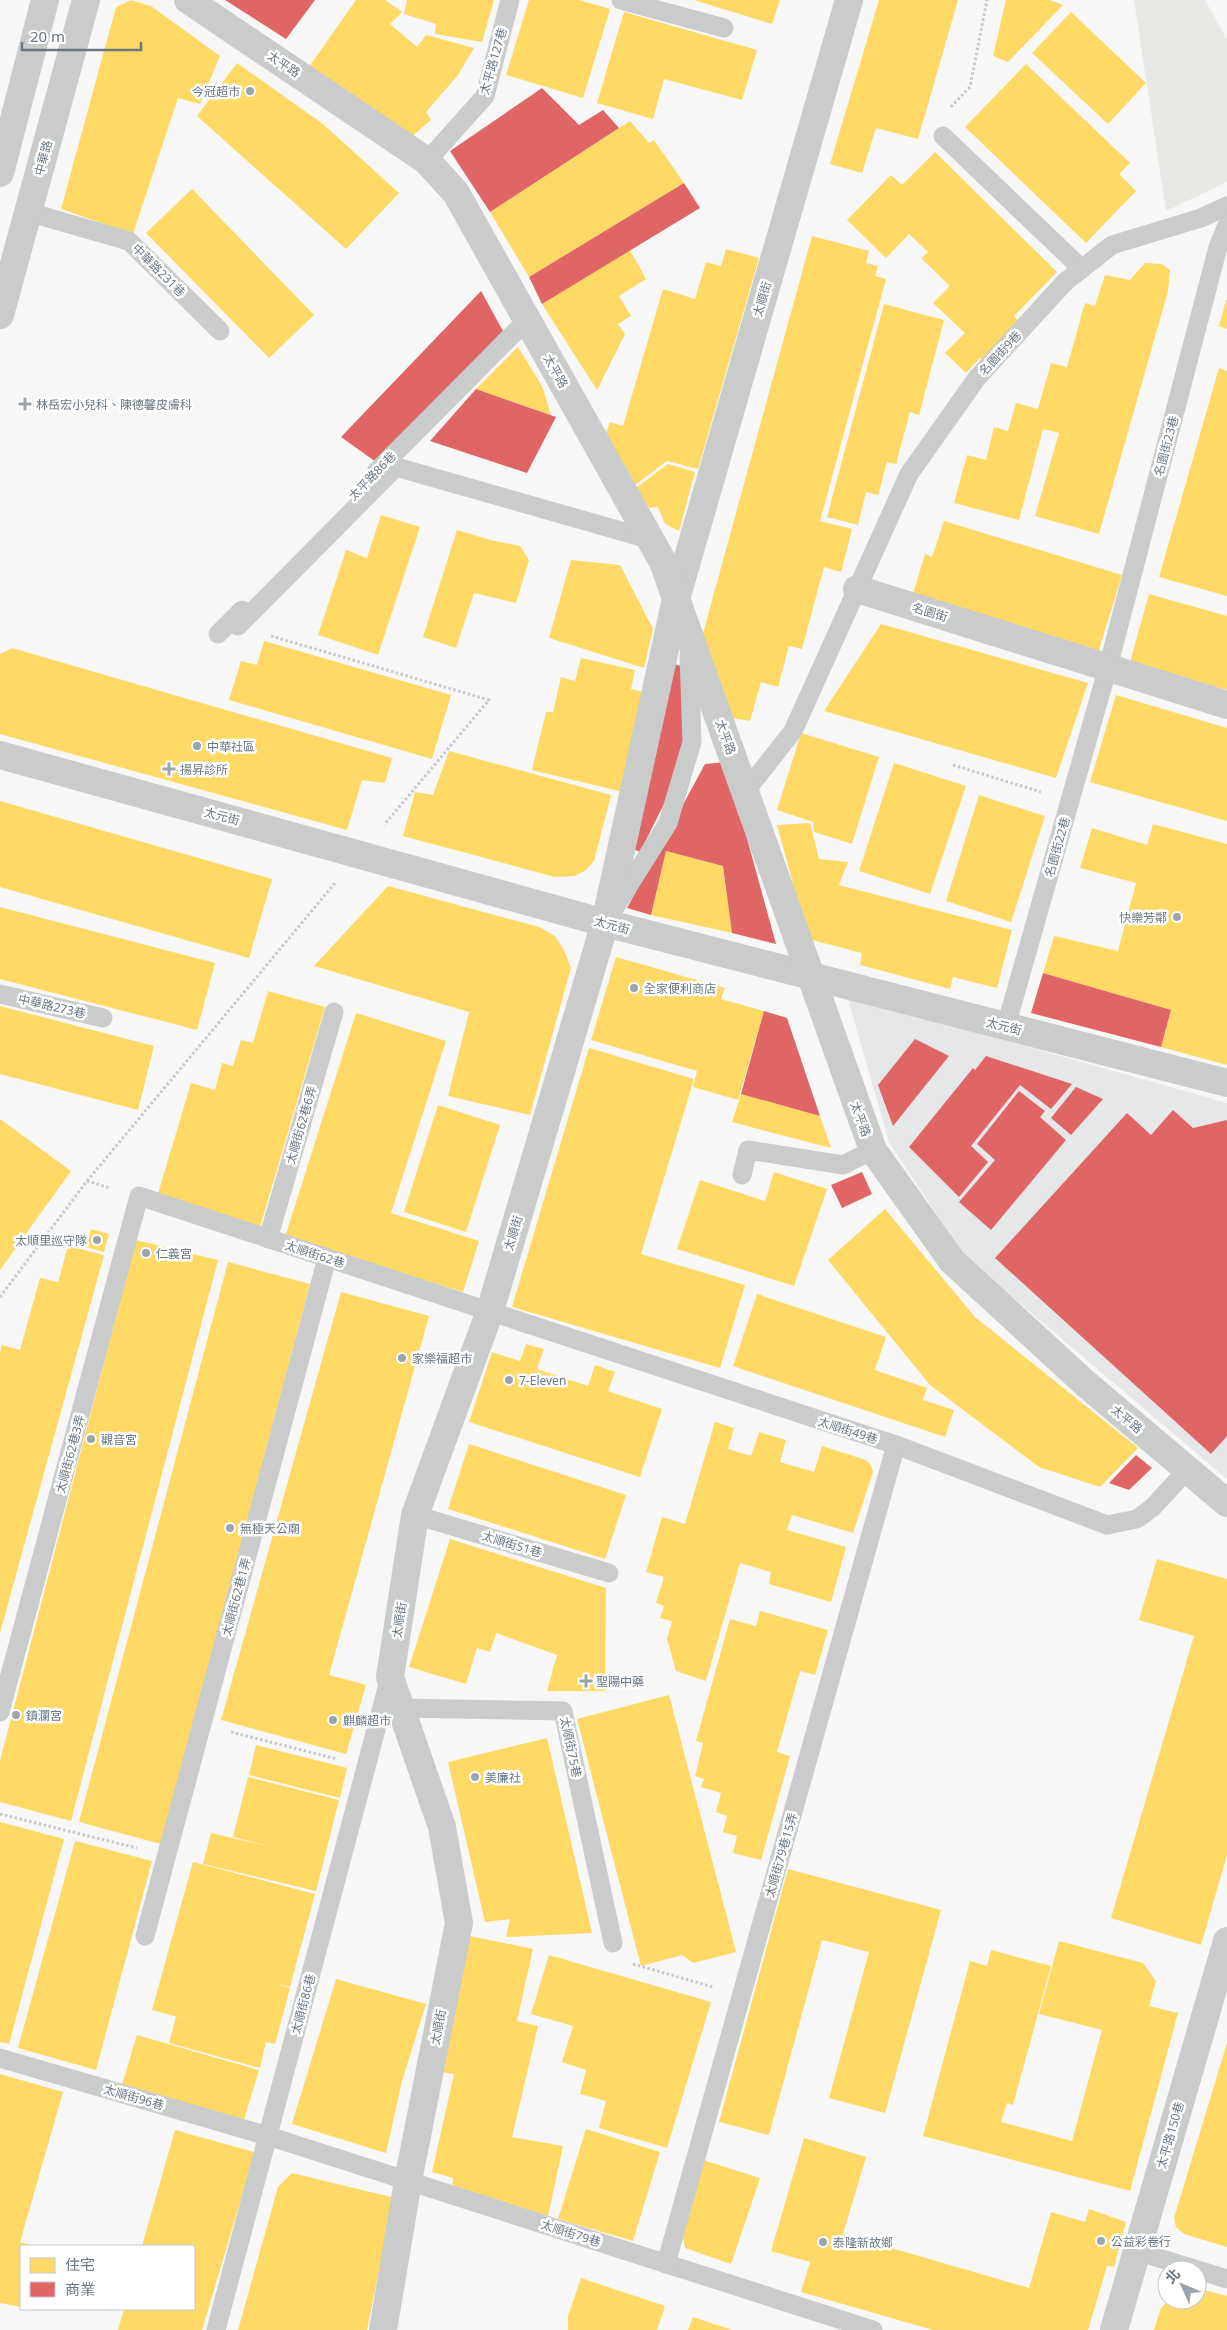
<svg xmlns="http://www.w3.org/2000/svg" width="1227" height="2330" font-family="'Noto Sans','Noto Sans TC',sans-serif">
<style>
.built{fill:#e6e7e8}
.green{fill:#e6e9e4}
.homes{fill:#ffd966}
.shops{fill:#e06666}
.lines{fill:none;stroke-linecap:round;stroke-linejoin:round}
.path{stroke:#c8c9ca;stroke-width:3;stroke-dasharray:2.5 2.5;stroke-linecap:butt}
.service{stroke:#cacccc;stroke-width:19}
.minor{stroke:#cacccc;stroke-width:28}
.tertiary{stroke:#cacccc;stroke-width:28}
.poi-dot{fill:#9ba4ac;stroke:#fff;stroke-width:2}
.labels{text-anchor:middle;dominant-baseline:central;stroke-width:5;stroke-linejoin:round;paint-order:stroke}
.street-label{font-size:12px;fill:#6a7884;stroke:#fff}
.poi-label{font-size:12px;fill:#6a7884;stroke:#fff;text-anchor:start}
</style>
<rect width="100%" height="100%" fill="#f7f7f7"/>
<polygon class="built" points="847,996 1227,1103 1227,1479 963,1255 889,1142"/>
<polygon class="green" points="1134,0 1205,0 1227,40 1227,182 1166,211"/>
<g class="homes">
<polygon points="131,0 151,6 220,56 200,104 178,98 133,234 61,209 116,7"/>
<polygon points="356,0 385,0 402,12 390,24 417,47 426,35 474,48 458,75 426,112 431,120 411,137 309,67"/>
<polygon points="407,0 494,0 482,42 435,34 436,24 404,14"/>
<polygon points="529,0 579,0 610,9 583,98 506,75"/>
<polygon points="694,0 780,0 772,24"/>
<polygon points="879,0 958,0 918,139 876,128 862,173 830,164"/>
<polygon points="1006,0 1050,0 1063,5 1008,62 993,56"/>
<polygon points="624,12 757,50 742,100 664,79 653,119 597,103"/>
<polygon points="1071,12 1146,83 1108,124 1032,53"/>
<polygon points="237,63 323,124 399,193 346,249 197,116"/>
<polygon points="1026,64 1130,163 1119,174 1136,191 1086,243 965,127"/>
<polygon points="630,121 649,143 654,140 684,183 529,277 490,212"/>
<polygon points="935,152 1057,272 1014,316 1019,321 983,361 980,358 966,373 945,353 965,333 933,303 950,286 921,258 928,252 909,234 886,258 847,220 891,175 902,185"/>
<polygon points="192,189 314,315 269,358 146,233"/>
<polygon points="812,236 869,251 866,263 878,266 875,276 886,279 820,521 852,529 841,572 824,567 802,649 789,646 778,687 761,682 750,721 726,717 702,637"/>
<polygon points="726,249 759,258 698,469 667,461 635,485 602,443 610,422 623,426 663,289 695,299 706,262 721,266"/>
<polygon points="630,250 646,279 619,296 631,316 618,324 625,334 597,390 542,304"/>
<polygon points="1145,263 1162,264 1170,270 1168,291 1099,534 1035,516 1059,433 1043,429 1019,520 954,503 967,455 986,460 994,427 1008,431 1016,403 1038,409 1051,363 1067,367 1085,303 1095,306 1105,275 1130,280"/>
<polygon points="1226,300 1227,300 1227,329 1219,326"/>
<polygon points="884,304 944,320 919,415 910,412 896,464 887,462 878,495 866,492 858,525 827,517"/>
<polygon points="518,347 542,386 551,415 476,389"/>
<polygon points="1219,368 1227,371 1227,596 1159,577"/>
<polygon points="668,464 695,472 679,531 665,524 658,507 649,508 636,488"/>
<polygon points="381,515 420,527 378,655 318,635 346,550 367,558"/>
<polygon points="944,521 1122,575 1097,656 911,600 925,554 932,557"/>
<polygon points="457,530 490,540 520,546 529,560 516,603 474,593 456,648 423,637"/>
<polygon points="571,560 620,565 653,629 644,668 549,638"/>
<polygon points="1149,594 1227,616 1227,690 1130,662"/>
<polygon points="881,624 1088,683 1056,778 824,711"/>
<polygon points="264,641 451,695 432,759 229,700 241,661 257,665"/>
<polygon points="12,648 392,758 385,783 362,780 347,830 0,734 0,654"/>
<polygon points="581,658 635,670 631,689 647,693 623,792 532,770 546,712 553,712 561,677 575,681"/>
<polygon points="1116,695 1227,728 1227,821 1090,782"/>
<polygon points="801,733 879,757 852,844 814,832 813,822 777,810"/>
<polygon points="449,751 611,795 594,861 585,871 574,876 555,877 403,836 415,792 433,795"/>
<polygon points="894,763 966,786 930,894 859,871"/>
<polygon points="979,795 1045,816 1011,922 946,901"/>
<polygon points="0,801 272,879 249,958 0,887"/>
<polygon points="810,823 819,859 848,862 839,885 1012,930 997,988 953,977 950,989 860,965 862,953 808,939 777,825"/>
<polygon points="1153,824 1227,844 1227,1065 1161,1047 1171,1010 1043,973 1054,936 1118,951 1136,883 1080,868 1092,828 1147,845"/>
<polygon points="666,851 723,866 732,933 651,915"/>
<polygon points="388,886 539,927 555,936 564,950 571,968 530,1115 448,1096 469,1012 314,966"/>
<polygon points="0,907 215,963 197,1030 0,979"/>
<polygon points="616,957 725,988 721,999 764,1011 738,1100 693,1087 697,1071 591,1040"/>
<polygon points="268,991 325,1007 260,1227 157,1197 191,1083 215,1090 222,1063 233,1066 241,1040 253,1043"/>
<polygon points="0,1006 154,1046 138,1110 0,1074"/>
<polygon points="356,1013 446,1041 391,1213 479,1241 463,1292 285,1237"/>
<polygon points="589,1048 694,1079 641,1254 745,1285 720,1368 512,1307"/>
<polygon points="741,1094 820,1116 831,1148 732,1122"/>
<polygon points="438,1105 500,1125 466,1232 404,1212"/>
<polygon points="0,1119 71,1171 0,1270"/>
<polygon points="774,1172 827,1189 794,1286 677,1249 700,1180 765,1201"/>
<polygon points="885,1209 975,1317 1138,1448 1100,1487 1039,1467 930,1385 828,1260"/>
<polygon points="91,1229 109,1234 104,1252 86,1247"/>
<polygon points="136,1240 218,1260 71,1821 0,1802 0,1761"/>
<polygon points="68,1246 104,1255 0,1633 0,1353 2,1345 20,1350 40,1278 58,1282"/>
<polygon points="228,1262 310,1284 161,1844 79,1822"/>
<polygon points="341,1292 429,1316 329,1675 366,1685 346,1754 221,1720"/>
<polygon points="757,1294 886,1337 875,1370 927,1388 923,1400 954,1410 945,1437 733,1366"/>
<polygon points="526,1344 544,1349 537,1369 588,1386 595,1365 615,1372 608,1391 662,1409 640,1477 469,1422 492,1352 520,1361"/>
<polygon points="715,1422 734,1428 728,1449 751,1456 759,1432 786,1440 780,1462 814,1472 822,1446 866,1460 871,1465 873,1472 853,1533 792,1515 787,1530 846,1547 831,1602 769,1584 771,1572 740,1563 706,1681 676,1671 667,1639 672,1621 660,1618 664,1606 656,1603 664,1577 646,1572 662,1517 685,1524"/>
<polygon points="469,1444 626,1495 605,1559 448,1509"/>
<polygon points="450,1539 606,1588 605,1691 547,1691 557,1655 496,1633 490,1652 477,1648 466,1684 409,1667"/>
<polygon points="1157,1559 1227,1579 1227,1855 1201,1945 1111,1918 1194,1636 1139,1620"/>
<polygon points="760,1611 828,1630 815,1675 800,1671 777,1752 790,1756 761,1860 733,1853 737,1836 723,1832 727,1816 716,1812 721,1793 701,1787 704,1779 695,1776 703,1743 696,1741 730,1619 756,1626"/>
<polygon points="669,1695 736,1952 693,1963 682,1955 641,1966 577,1719"/>
<polygon points="547,1738 592,1933 506,1937 510,1919 485,1922 448,1762"/>
<polygon points="256,1745 347,1768 340,1798 249,1775"/>
<polygon points="248,1777 339,1800 316,1891 203,1864 211,1833 275,1848 233,1837"/>
<polygon points="0,1822 64,1839 9,2044 0,2042"/>
<polygon points="75,1841 152,1861 96,2070 18,2048"/>
<polygon points="193,1862 315,1894 290,1987 275,1983 290,1988 275,2044 266,2042 260,2068 169,2043 176,2017 195,2022 152,2010"/>
<polygon points="788,1869 941,1910 885,2113 829,2098 869,1952 822,1940 769,2135 719,2122"/>
<polygon points="470,1936 533,1949 517,2021 538,2026 512,2137 563,2146 548,2216 452,2188 453,2178 432,2172 454,2074 440,2072"/>
<polygon points="1059,1941 1143,1963 1156,1981 1149,2006 1178,2013 1130,2191 923,2136 970,1961 987,1966 991,1950 1051,1966 1013,2105 1007,2103 1001,2122 1072,2141 1102,2030 1039,2014"/>
<polygon points="549,1955 711,2002 667,2148 599,2128 606,2101 580,2094 586,2070 562,2062 573,2026 531,2014"/>
<polygon points="336,1979 426,2004 402,2081 386,2153 292,2124"/>
<polygon points="137,2035 259,2070 243,2123 121,2088"/>
<polygon points="1227,2043 1227,2247 1184,2234 1176,2227 1174,2218"/>
<polygon points="0,2074 63,2092 20,2242 34,2246 21,2246 21,2307 0,2303"/>
<polygon points="586,2129 660,2152 633,2241 558,2219"/>
<polygon points="175,2130 254,2152 247,2179 202,2330 118,2330 124,2309 194,2309 194,2246 142,2246"/>
<polygon points="804,2138 866,2157 843,2234 1029,2288 1051,2212 1085,2222 1089,2209 1126,2222 1114,2267 1107,2266 1088,2330 933,2330 801,2292 810,2262 771,2251"/>
<polygon points="703,2160 760,2178 731,2264 685,2248 681,2226"/>
<polygon points="292,2173 391,2197 388,2225 367,2330 238,2330 278,2187"/>
<polygon points="581,2278 665,2306 657,2330 568,2330 568,2316"/>
<polygon points="1197,2288 1227,2296 1227,2330 1154,2330 1161,2308 1169,2300 1197,2300"/>
<polygon points="693,2317 732,2330 688,2330"/>
</g>
<g class="shops">
<polygon points="225,0 315,0 286,39"/>
<polygon points="542,88 579,125 603,110 619,128 490,212 450,151"/>
<polygon points="684,183 700,208 542,304 529,277"/>
<polygon points="481,291 503,331 376,462 341,437"/>
<polygon points="476,389 556,417 527,473 430,441"/>
<polygon points="670,663 681,666 684,739 666,800 640,852 631,848"/>
<polygon points="726,762 776,944 732,933 723,866 666,851 651,915 627,908 705,764"/>
<polygon points="1043,973 1171,1010 1161,1047 1031,1013"/>
<polygon points="764,1011 787,1018 820,1116 741,1094"/>
<polygon points="915,1039 949,1056 893,1126 878,1085"/>
<polygon points="986,1056 1072,1084 1051,1109 1020,1085 971,1146 988,1162 959,1197 909,1147 973,1068 975,1070"/>
<polygon points="1076,1087 1103,1099 1071,1135 1051,1118"/>
<polygon points="1019,1091 1045,1111 1040,1117 1066,1140 991,1230 959,1202 995,1160 977,1144"/>
<polygon points="1173,1110 1193,1128 1227,1120 1227,1436 1211,1454 995,1258 1127,1113 1151,1135"/>
<polygon points="862,1172 872,1194 842,1208 831,1185"/>
<polygon points="1136,1455 1152,1468 1129,1490 1109,1483"/>
</g>
<g class="lines">
<g class="path">
<polyline points="951,107 970,87 987,0"/>
<polyline points="271,636 489,700 384,825"/>
<polyline points="953,765 1041,792"/>
<polyline points="87,1181 110,1188"/>
<polyline points="0,1297 87,1181 335,883"/>
<polyline points="231,1732 337,1759"/>
<polyline points="0,1814 137,1848"/>
<polyline points="633,1964 713,1987"/>
</g>
<g class="service">
<polyline points="621,0 724,28"/>
<polyline points="943,136 1082,269"/>
<polyline points="427,161 485,96 510,0"/>
<polyline points="28,212 129,241 220,331"/>
<polyline points="376,472 527,320"/>
<polyline points="238,626 396,467 649,539"/>
<polyline points="218,634 242,610"/>
<polyline points="745,792 793,731 909,474 977,378 1065,282 1112,245 1201,218 1227,206"/>
<polyline points="614,909 668,823 692,742 689,654"/>
<polyline points="0,994 103,1018"/>
<polyline points="1006,1026 1108,667 1218,247 1227,225"/>
<polyline points="742,1175 748,1150 843,1165 873,1150"/>
<polyline points="268,1239 334,1012"/>
<polyline points="415,1515 609,1573"/>
<polyline points="400,1708 563,1711 613,1943"/>
<polyline points="0,1712 139,1196 896,1445 1107,1525 1137,1519 1153,1507 1188,1469"/>
<polyline points="145,1936 327,1258"/>
<polyline points="0,2058 268,2136 873,2330"/>
<polyline points="1136,2251 1227,2279"/>
<polyline points="666,2264 896,1445"/>
<polyline points="216,2330 390,1677"/>
</g>
<g class="minor">
<polyline points="857,589 1227,705"/>
<polyline points="0,755 605,923 1227,1083"/>
<polyline points="383,2330 408,2181 459,1923 442,1827 390,1677 415,1515 490,1311 605,923 676,599 849,0"/>
<polyline points="1114,2330 1227,1941"/>
</g>
<g class="tertiary">
<polyline points="188,0 427,161 456,193 663,562 873,1150 952,1261 1086,1384 1227,1503"/>
<polyline points="0,173 45,0"/>
<polyline points="0,315 86,0"/>
</g>
</g>
<g class="poi-dot">
<circle cx="250" cy="91" r="5"/>
<path d="M22.5 396.5h5v5h5v5h-5v5h-5v-5h-5v-5h5z"/>
<circle cx="197" cy="746" r="5"/>
<path d="M166.5 761.5h5v5h5v5h-5v5h-5v-5h-5v-5h5z"/>
<circle cx="1177" cy="917" r="5"/>
<circle cx="634" cy="988" r="5"/>
<circle cx="97" cy="1240" r="5"/>
<circle cx="146" cy="1253" r="5"/>
<circle cx="402" cy="1358" r="5"/>
<circle cx="509" cy="1380" r="5"/>
<circle cx="91" cy="1439" r="5"/>
<circle cx="230" cy="1528" r="5"/>
<path d="M583.5 1673.5h5v5h5v5h-5v5h-5v-5h-5v-5h5z"/>
<circle cx="16" cy="1715" r="5"/>
<circle cx="333" cy="1720" r="5"/>
<circle cx="475" cy="1777" r="5"/>
<circle cx="1101" cy="2241" r="5"/>
<circle cx="823" cy="2242" r="5"/>
</g>
<g class="labels">
<g class="street-label">
<text transform="translate(493 61) rotate(-74)">太平路127巷</text>
<text transform="translate(284 64) rotate(34)">太平路</text>
<text transform="translate(43 158) rotate(-75)">中華路</text>
<text transform="translate(159 270) rotate(45)">中華路231巷</text>
<text transform="translate(762 299) rotate(-74)">太順街</text>
<text transform="translate(1000 353) rotate(-47)">名園街9巷</text>
<text transform="translate(556 371) rotate(61)">太平路</text>
<text transform="translate(1166 446) rotate(-75)">名園街23巷</text>
<text transform="translate(372 476) rotate(-46)">太平路86巷</text>
<text transform="translate(930 612) rotate(17)">名園街</text>
<text transform="translate(726 737) rotate(70)">太平路</text>
<text transform="translate(222 816) rotate(15)">太元街</text>
<text transform="translate(1057 847) rotate(-74)">名園街22巷</text>
<text transform="translate(612 925) rotate(15)">太元街</text>
<text transform="translate(52 1006) rotate(13)">中華路273巷</text>
<text transform="translate(1004 1026) rotate(14)">太元街</text>
<text transform="translate(861 1119) rotate(70)">太平路</text>
<text transform="translate(301 1125) rotate(-74)">太順街62巷6弄</text>
<text transform="translate(513 1233) rotate(-73)">太順街</text>
<text transform="translate(315 1254) rotate(18)">太順街62巷</text>
<text transform="translate(1127 1419) rotate(40)">太平路</text>
<text transform="translate(848 1430) rotate(18)">太順街49巷</text>
<text transform="translate(70 1454) rotate(-75)">太順街62巷3弄</text>
<text transform="translate(512 1544) rotate(17)">太順街51巷</text>
<text transform="translate(236 1597) rotate(-75)">太順街62巷1弄</text>
<text transform="translate(399 1620) rotate(-81)">太順街</text>
<text transform="translate(571 1747) rotate(78)">太順街75巷</text>
<text transform="translate(781 1855) rotate(-74)">太順街79巷15弄</text>
<text transform="translate(303 2004) rotate(-75)">太順街86巷</text>
<text transform="translate(438 2027) rotate(-79)">太順街</text>
<text transform="translate(134 2097) rotate(16)">太順街96巷</text>
<text transform="translate(1170 2135) rotate(-74)">太平路150巷</text>
<text transform="translate(571 2233) rotate(18)">太順街79巷</text>
</g>
<g class="poi-label">
<text x="240" y="91" text-anchor="end">今冠超市</text>
<text x="36" y="404">林岳宏小兒科、陳德馨皮膚科</text>
<text x="207" y="746">中華社區</text>
<text x="180" y="769">揚昇診所</text>
<text x="1167" y="917" text-anchor="end">快樂芳鄰</text>
<text x="644" y="988">全家便利商店</text>
<text x="87" y="1240" text-anchor="end">太順里巡守隊</text>
<text x="156" y="1253">仁義宮</text>
<text x="412" y="1358">家樂福超市</text>
<text x="519" y="1380">7-Eleven</text>
<text x="101" y="1439">觀音宮</text>
<text x="240" y="1528">無極天公廟</text>
<text x="596" y="1681">聖陽中藥</text>
<text x="26" y="1715">鎮瀾宮</text>
<text x="343" y="1720">麒麟超市</text>
<text x="485" y="1777">美廉社</text>
<text x="1111" y="2241">公益彩卷行</text>
<text x="833" y="2242">泰隆新故鄉</text>
</g>
</g>
<rect x="20" y="2245" width="175" height="65" fill="#ffffff" stroke="#c3c9ce"/>
<rect x="30" y="2258" width="25" height="15" fill="#ffd966" stroke="#c3c9ce"/>
<text x="65" y="2270" font-size="15" fill="#6a7884">住宅</text>
<rect x="30" y="2282" width="25" height="15" fill="#e06666" stroke="#c3c9ce"/>
<text x="65" y="2295" font-size="15" fill="#6a7884">商業</text>
<g transform="translate(1182 2285) rotate(314)"><circle r="24" fill="#ffffff" stroke="#c3c9ce"/>
<path d="M0-4L9 19L0 12L-9 19Z" fill="#9ba4ac"/>
<text y="-8" font-size="14" font-weight="bold" text-anchor="middle" fill="#6a7884">北</text>
</g>
<path d="M22 42v8h119v-8" fill="none" stroke="#6a7884" stroke-width="2.5"/>
<text x="30" y="42" font-size="15" fill="#6a7884" stroke="#ffffff" stroke-width="4" paint-order="stroke">20 m</text>
</svg>
